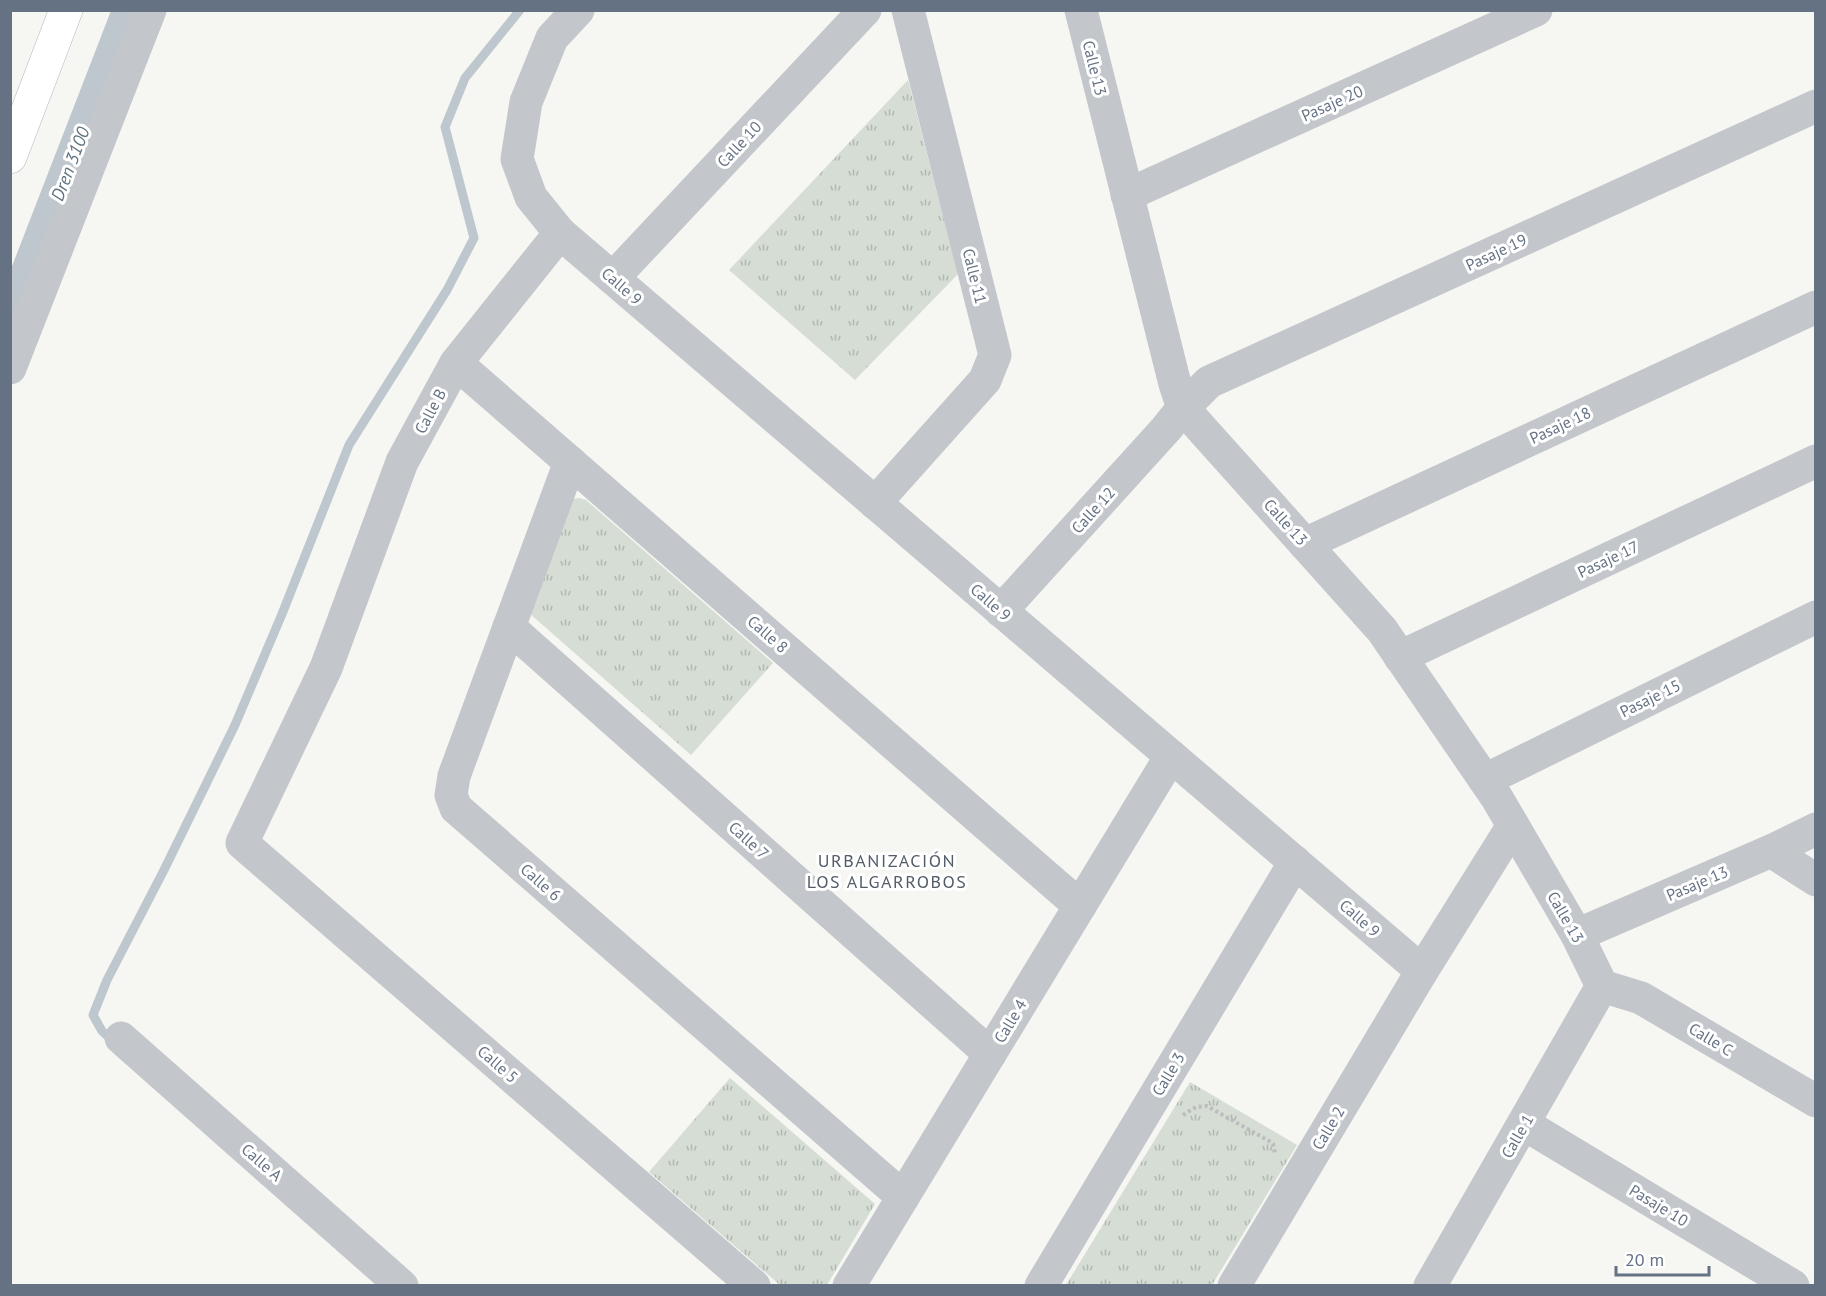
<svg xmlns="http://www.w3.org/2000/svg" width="1826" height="1296" font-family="'PT Sans',sans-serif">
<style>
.park{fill:url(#park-tufts)}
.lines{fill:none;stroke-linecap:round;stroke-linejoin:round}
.stream{stroke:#bfc7ce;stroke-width:9}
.canal{stroke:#bfc7ce;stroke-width:33}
.secondary-casing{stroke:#b6b9bf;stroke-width:34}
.path{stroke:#bbbdc0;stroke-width:4;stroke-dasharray:3 3;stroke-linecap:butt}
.street{stroke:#c3c6ca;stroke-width:33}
.secondary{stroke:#fff;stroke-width:33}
.labels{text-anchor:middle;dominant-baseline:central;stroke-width:6;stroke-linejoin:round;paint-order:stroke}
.street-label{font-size:16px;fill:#657284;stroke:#fff}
.water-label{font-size:18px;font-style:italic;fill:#607380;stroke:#fff}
.neighbourhood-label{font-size:18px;letter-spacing:1.5px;fill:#535c69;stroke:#fff}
</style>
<defs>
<pattern id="park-tufts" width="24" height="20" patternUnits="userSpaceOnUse" patternTransform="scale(1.5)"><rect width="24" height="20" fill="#d6ddd4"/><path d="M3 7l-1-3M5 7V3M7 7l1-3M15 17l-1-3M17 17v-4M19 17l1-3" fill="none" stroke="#b1b8b2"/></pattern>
</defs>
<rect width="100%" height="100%" fill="#f6f6f2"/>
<g class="park">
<polygon points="908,80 958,274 855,380 729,270"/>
<polygon points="579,498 586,500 773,663 691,755 529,613 572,499"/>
<polygon points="730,1078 875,1204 827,1285 780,1285 649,1172"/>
<polygon points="1190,1082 1297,1145 1212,1285 1066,1285"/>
</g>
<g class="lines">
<polyline class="stream" points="113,1041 102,1031 93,1015 107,980 164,870 235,725 282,614 349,445 447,290 474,238 445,127 465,78 520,10"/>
<polyline class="canal" points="10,317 129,10"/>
<g class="secondary-casing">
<polyline id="secondary" points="10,157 66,10"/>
</g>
<polyline class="path" points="1183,1115 1196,1107 1207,1106 1269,1141 1273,1144 1275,1154"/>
<g class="street">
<polyline points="578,10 552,38 526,102 517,159 531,197 560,233 456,363 402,462 326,668 242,843 754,1286"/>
<polyline points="1081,10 1175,384 1183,408 1382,630 1497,798 1577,935 1602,986"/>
<polyline points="1127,195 1536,10"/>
<polyline points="560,233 1422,971"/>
<polyline points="613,278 865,10"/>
<polyline points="456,363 1080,906"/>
<polyline points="10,368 150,10"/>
<polyline points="570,462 454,776 451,795 456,808 903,1197"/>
<polyline points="875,503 985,380 995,355 908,10"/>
<polyline points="1305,544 1816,307"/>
<polyline points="1001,611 1166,429 1183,408 1209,382 1816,106"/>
<polyline points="509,627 990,1054"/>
<polyline points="1400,657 1816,461"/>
<polyline points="1485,780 1816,617"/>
<polyline points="1771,851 1816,880"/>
<polyline points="1577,935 1771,851 1816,829"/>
<polyline points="1602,986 1641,998 1816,1101"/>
<polyline points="121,1038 402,1286"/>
<polyline points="1524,1124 1793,1286"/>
<polyline points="849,1286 1171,756"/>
<polyline points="1041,1286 1295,862"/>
<polyline points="1234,1286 1422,971 1512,827"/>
<polyline points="1430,1286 1602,986"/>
</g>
<use href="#secondary" class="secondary"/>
</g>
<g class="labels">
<g class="street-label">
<text transform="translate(1095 68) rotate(76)">Calle 13</text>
<text transform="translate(1332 103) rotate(-24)">Pasaje 20</text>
<text transform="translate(739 144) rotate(-47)">Calle 10</text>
<text transform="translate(1496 252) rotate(-25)">Pasaje 19</text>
<text transform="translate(975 276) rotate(76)">Calle 11</text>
<text transform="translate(622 286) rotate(41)">Calle 9</text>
<text transform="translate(430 411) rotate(-62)">Calle B</text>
<text transform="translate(1560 425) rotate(-25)">Pasaje 18</text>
<text transform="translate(1093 510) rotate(-48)">Calle 12</text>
<text transform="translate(1286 522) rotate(48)">Calle 13</text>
<text transform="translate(1608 559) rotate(-25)">Pasaje 17</text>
<text transform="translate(991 602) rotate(41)">Calle 9</text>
<text transform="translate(768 634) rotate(41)">Calle 8</text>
<text transform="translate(1650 698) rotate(-26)">Pasaje 15</text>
<text transform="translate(749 840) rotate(42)">Calle 7</text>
<text transform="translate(541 882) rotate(41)">Calle 6</text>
<text transform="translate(1697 883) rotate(-23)">Pasaje 13</text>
<text transform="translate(1566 917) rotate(60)">Calle 13</text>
<text transform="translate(1360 918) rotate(41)">Calle 9</text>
<text transform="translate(1010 1021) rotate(-59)">Calle 4</text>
<text transform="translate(1711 1039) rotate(31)">Calle C</text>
<text transform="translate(498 1064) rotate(41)">Calle 5</text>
<text transform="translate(1168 1074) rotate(-59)">Calle 3</text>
<text transform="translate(1328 1128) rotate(-59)">Calle 2</text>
<text transform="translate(1517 1136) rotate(-60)">Calle 1</text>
<text transform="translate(262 1162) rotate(41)">Calle A</text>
<text transform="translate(1659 1205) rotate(31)">Pasaje 10</text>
</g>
<g class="water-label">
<text transform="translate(70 164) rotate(-69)">Dren 3100</text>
</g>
<g class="neighbourhood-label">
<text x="887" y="860">URBANIZACIÓN<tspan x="887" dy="21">LOS ALGARROBOS</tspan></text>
</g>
</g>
<rect width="1826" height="1296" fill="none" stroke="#657284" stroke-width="24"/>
<path d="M1616 1266v9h93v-9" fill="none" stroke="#657284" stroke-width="3"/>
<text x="1625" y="1266" font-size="18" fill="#657284" stroke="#ffffff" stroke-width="4.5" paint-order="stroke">20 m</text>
</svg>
